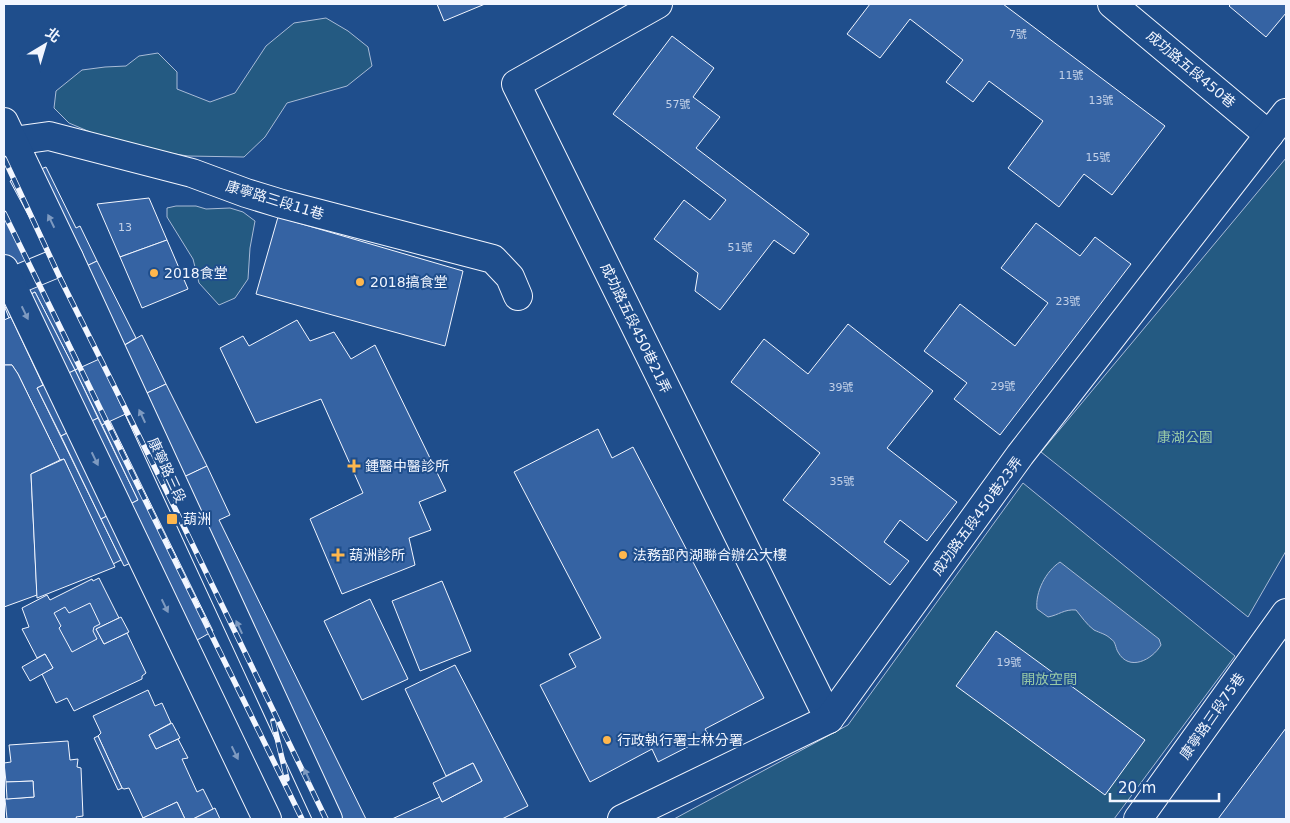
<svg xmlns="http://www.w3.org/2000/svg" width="1290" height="823" font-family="'DejaVu Sans','Noto Sans TC',sans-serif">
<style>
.green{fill:#245a82;stroke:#a8bbd7}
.water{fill:#3b69a3;stroke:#a8bbd7}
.building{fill:#3563a3;stroke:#f2f6ff}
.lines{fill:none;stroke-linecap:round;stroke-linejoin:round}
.minor-casing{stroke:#f2f6ff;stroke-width:30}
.major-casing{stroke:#f2f6ff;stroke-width:30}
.minor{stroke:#1f4e8c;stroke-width:28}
.major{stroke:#1f4e8c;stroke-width:28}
.rail-casing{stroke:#f2f6ff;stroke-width:5.5}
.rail{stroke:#1f4e8c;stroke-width:4;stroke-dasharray:11;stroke-linecap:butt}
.oneway{fill:#7e9ac0}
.poi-dot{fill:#ffb74d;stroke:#1f4e8c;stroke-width:2}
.labels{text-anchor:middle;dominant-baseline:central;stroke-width:4;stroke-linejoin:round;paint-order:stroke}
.number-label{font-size:11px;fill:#c3d1e8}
.street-label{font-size:14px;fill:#f2f6ff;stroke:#1f4e8c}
.poi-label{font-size:14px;fill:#f2f6ff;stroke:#1f4e8c;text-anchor:start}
.park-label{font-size:14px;fill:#97c8a6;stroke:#1f4e8c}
</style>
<rect width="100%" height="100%" fill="#1f4e8c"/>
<g class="green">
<polygon points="326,18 348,31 368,47 372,66 347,86 287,103 265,137 244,157 188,156 123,146 69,123 54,108 56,91 82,70 105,67 126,66 139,56 158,53 177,72 177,89 210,102 235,93 266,46 294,23"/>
<polygon points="1286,158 1286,551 1248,617 1041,452"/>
<polygon points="176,206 196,206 206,209 230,208 243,212 255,221 250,248 248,279 235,298 219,305 199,283 193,259 167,217 167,208"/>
<polygon points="1023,483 1235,656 1114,819 674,819 848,725"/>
</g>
<path class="water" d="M1060,562L1159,639L1161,645C1152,660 1129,672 1118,652C1115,647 1116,642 1111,639C1106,634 1100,633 1094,630C1087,625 1081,616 1076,610C1064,609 1059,615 1048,617L1037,609C1035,592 1046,571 1060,562Z"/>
<g class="building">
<polygon points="437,4 485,4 444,21"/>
<polygon points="870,4 1003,4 1165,126 1112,195 1084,174 1059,207 1008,168 1043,121 989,81 973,102 946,82 963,60 910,19 880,58 847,34"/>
<polygon points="1231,4 1286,4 1286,13 1266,37 1229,6"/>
<polygon points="672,36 714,68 693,97 720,117 696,148 809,234 794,254 774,240 720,310 695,291 698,273 654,239 684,200 710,220 726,200 613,114"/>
<polygon points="46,167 76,228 80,226 97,261 62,278 10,181"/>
<polygon points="149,198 167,240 120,257 97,204"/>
<polygon points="4,212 82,367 75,370 35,292 5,308 4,306"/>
<polygon points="278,217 463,271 445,346 256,294"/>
<polygon points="1036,223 1080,256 1095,237 1131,264 1000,435 954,399 967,383 924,351 960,304 1015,346 1048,303 1001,268"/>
<polygon points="167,240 188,289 142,308 120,257"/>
<polygon points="97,261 136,338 106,356 62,278"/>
<polygon points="35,292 75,370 43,385 11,317 9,318 5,308"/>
<polygon points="11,317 43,385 37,388 121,560 113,564 64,459 60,460 18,374 12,365 4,365 4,320"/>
<polygon points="297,320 310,341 334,332 351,359 375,345 446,491 419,502 431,530 409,538 415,565 342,594 310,519 363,493 321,399 256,423 220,348 243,336 249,346"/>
<polygon points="848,324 933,391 887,448 957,502 927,541 900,520 884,542 909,561 890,585 783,500 820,453 731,382 764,339 808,374"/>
<polygon points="142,335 166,384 128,402 106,356"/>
<polygon points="106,356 132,411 102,425 75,370"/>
<polygon points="4,365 12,365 18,374 60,460 31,474 37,595 4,607"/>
<polygon points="75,370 98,418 61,436 37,388"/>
<polygon points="166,384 207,466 169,484 128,402"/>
<polygon points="132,411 169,484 207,466 230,515 219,520 366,819 340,819 227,625 125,414"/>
<polygon points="98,418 138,500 101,519 61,436"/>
<polygon points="110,421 213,631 199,639 176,647 135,561 124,566 101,519 138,500 102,425"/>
<polygon points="598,429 612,458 633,447 764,698 705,729 709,736 658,762 652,749 590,782 540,685 576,667 569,654 601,638 514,472"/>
<polygon points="64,459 115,567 37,598 31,474"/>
<polygon points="99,578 119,618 96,629 104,644 127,633 146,673 142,676 142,679 74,711 67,698 56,703 42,674 53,668 45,654 37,658 22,629 29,627 22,608 47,595 50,600 92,579 93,581"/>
<polygon points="442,581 471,651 420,671 392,601"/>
<polygon points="370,599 408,679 362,700 324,621"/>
<polygon points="90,603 100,624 94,627 93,631 97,639 72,652 59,628 61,626 54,613 65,607 69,613"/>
<polygon points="121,617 129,632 104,644 96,629"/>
<polygon points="996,631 1145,740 1105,795 956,686"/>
<polygon points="45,654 53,668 30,681 22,667"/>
<polygon points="455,665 528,806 502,819 392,819 440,797 442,802 482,781 473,763 446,776 405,689"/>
<polygon points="148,690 155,706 162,703 171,723 149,735 156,749 178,739 188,758 182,759 197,792 203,789 213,809 193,819 185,819 177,802 143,818 129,788 124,789 122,788 98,736 101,733 93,716"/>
<polygon points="172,723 180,738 156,749 149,735"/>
<polygon points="1286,728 1286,819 1218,819"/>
<polygon points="98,736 122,788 118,790 94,738"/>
<polygon points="68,741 70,760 78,759 77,767 81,768 83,816 76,817 77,819 7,819 5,799 34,797 33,781 6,782 4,763 11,762 9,745"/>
<polygon points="473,763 482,781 442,802 433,783"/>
<polygon points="33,781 34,797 7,799 6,782"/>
<polygon points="177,802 185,819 140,819 143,818"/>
<polygon points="215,808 220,819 193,819"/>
</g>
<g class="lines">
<g class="minor-casing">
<g id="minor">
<polyline points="658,4 516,84 829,719"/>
<polyline points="1112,4 1269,135"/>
<polyline points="13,141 49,136 192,173 246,193 282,204 493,259 510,277 518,296"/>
<polyline points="4,285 69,258"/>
<polyline points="622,819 829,719 1020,455 1286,113"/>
<polyline points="1138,819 1286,613"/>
</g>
</g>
<g class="major-casing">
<g id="major">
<polyline points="4,122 69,258 328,819"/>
<polyline points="4,269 267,819"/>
</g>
</g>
<use href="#minor" class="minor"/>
<use href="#major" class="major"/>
<g class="rail-casing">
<g id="rail">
<polyline points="4,158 61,280 166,490 326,819"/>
<polyline points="4,213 302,819"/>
<polyline points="273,721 287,779"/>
</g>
</g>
<use href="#rail" class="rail"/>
</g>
<defs><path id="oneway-solid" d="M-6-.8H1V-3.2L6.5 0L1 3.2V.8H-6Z" transform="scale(1.25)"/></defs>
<g class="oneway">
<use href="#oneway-solid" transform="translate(51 221) rotate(-116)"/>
<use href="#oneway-solid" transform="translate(25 313) rotate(64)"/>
<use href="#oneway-solid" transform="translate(142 416) rotate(-115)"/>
<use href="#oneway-solid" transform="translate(95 459) rotate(64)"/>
<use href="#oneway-solid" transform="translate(165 606) rotate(64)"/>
<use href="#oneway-solid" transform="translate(239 627) rotate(-115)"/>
<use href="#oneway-solid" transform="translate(235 753) rotate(64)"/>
<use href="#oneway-solid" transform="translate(307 775) rotate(-115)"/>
</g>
<g class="poi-dot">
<circle cx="154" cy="273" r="5"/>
<circle cx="360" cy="282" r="5"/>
<path d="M351.5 458.5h5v5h5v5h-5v5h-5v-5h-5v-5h5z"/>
<rect x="166" y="513" width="12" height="12" rx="2.5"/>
<path d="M335.5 547.5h5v5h5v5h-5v5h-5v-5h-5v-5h5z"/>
<circle cx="623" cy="555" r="5"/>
<circle cx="607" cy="740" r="5"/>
</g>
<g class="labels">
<g class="number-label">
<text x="1018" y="34">7號</text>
<text x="1071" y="75">11號</text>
<text x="1101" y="100">13號</text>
<text x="678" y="104">57號</text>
<text x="1098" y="157">15號</text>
<text x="125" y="227">13</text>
<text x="740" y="247">51號</text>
<text x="1068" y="301">23號</text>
<text x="1003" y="386">29號</text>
<text x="841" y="387">39號</text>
<text x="842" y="481">35號</text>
<text x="1009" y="662">19號</text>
</g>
<g class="street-label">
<text transform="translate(1191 69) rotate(40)">成功路五段450巷</text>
<text transform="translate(275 200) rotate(17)">康寧路三段11巷</text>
<text transform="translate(636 328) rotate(64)">成功路五段450巷21弄</text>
<text transform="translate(167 470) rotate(65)">康寧路三段</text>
<text transform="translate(977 516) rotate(-54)">成功路五段450巷23弄</text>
<text transform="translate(1212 716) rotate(-55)">康寧路三段75巷</text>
</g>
<g class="poi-label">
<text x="164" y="273">2018食堂</text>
<text x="370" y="282">2018搞食堂</text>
<text x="365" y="466">鍾醫中醫診所</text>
<text x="183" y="519">葫洲</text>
<text x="349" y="555">葫洲診所</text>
<text x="633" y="555">法務部內湖聯合辦公大樓</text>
<text x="617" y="740">行政執行署士林分署</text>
</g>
<g class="park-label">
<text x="1185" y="437">康湖公園</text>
<text x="1049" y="679">開放空間</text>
</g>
</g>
<rect width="1290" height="823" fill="none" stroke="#f2f6ff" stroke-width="10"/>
<g transform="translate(45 45) rotate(38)" stroke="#1f4e8c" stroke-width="4" paint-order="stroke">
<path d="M0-4L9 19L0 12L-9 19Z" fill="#f2f6ff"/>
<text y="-8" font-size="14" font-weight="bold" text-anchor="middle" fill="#f2f6ff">北</text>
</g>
<path d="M1110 793v8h109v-8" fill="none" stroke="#f2f6ff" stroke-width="2.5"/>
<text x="1118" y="793" font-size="15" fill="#f2f6ff" stroke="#1f4e8c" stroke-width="4" paint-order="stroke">20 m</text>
</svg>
